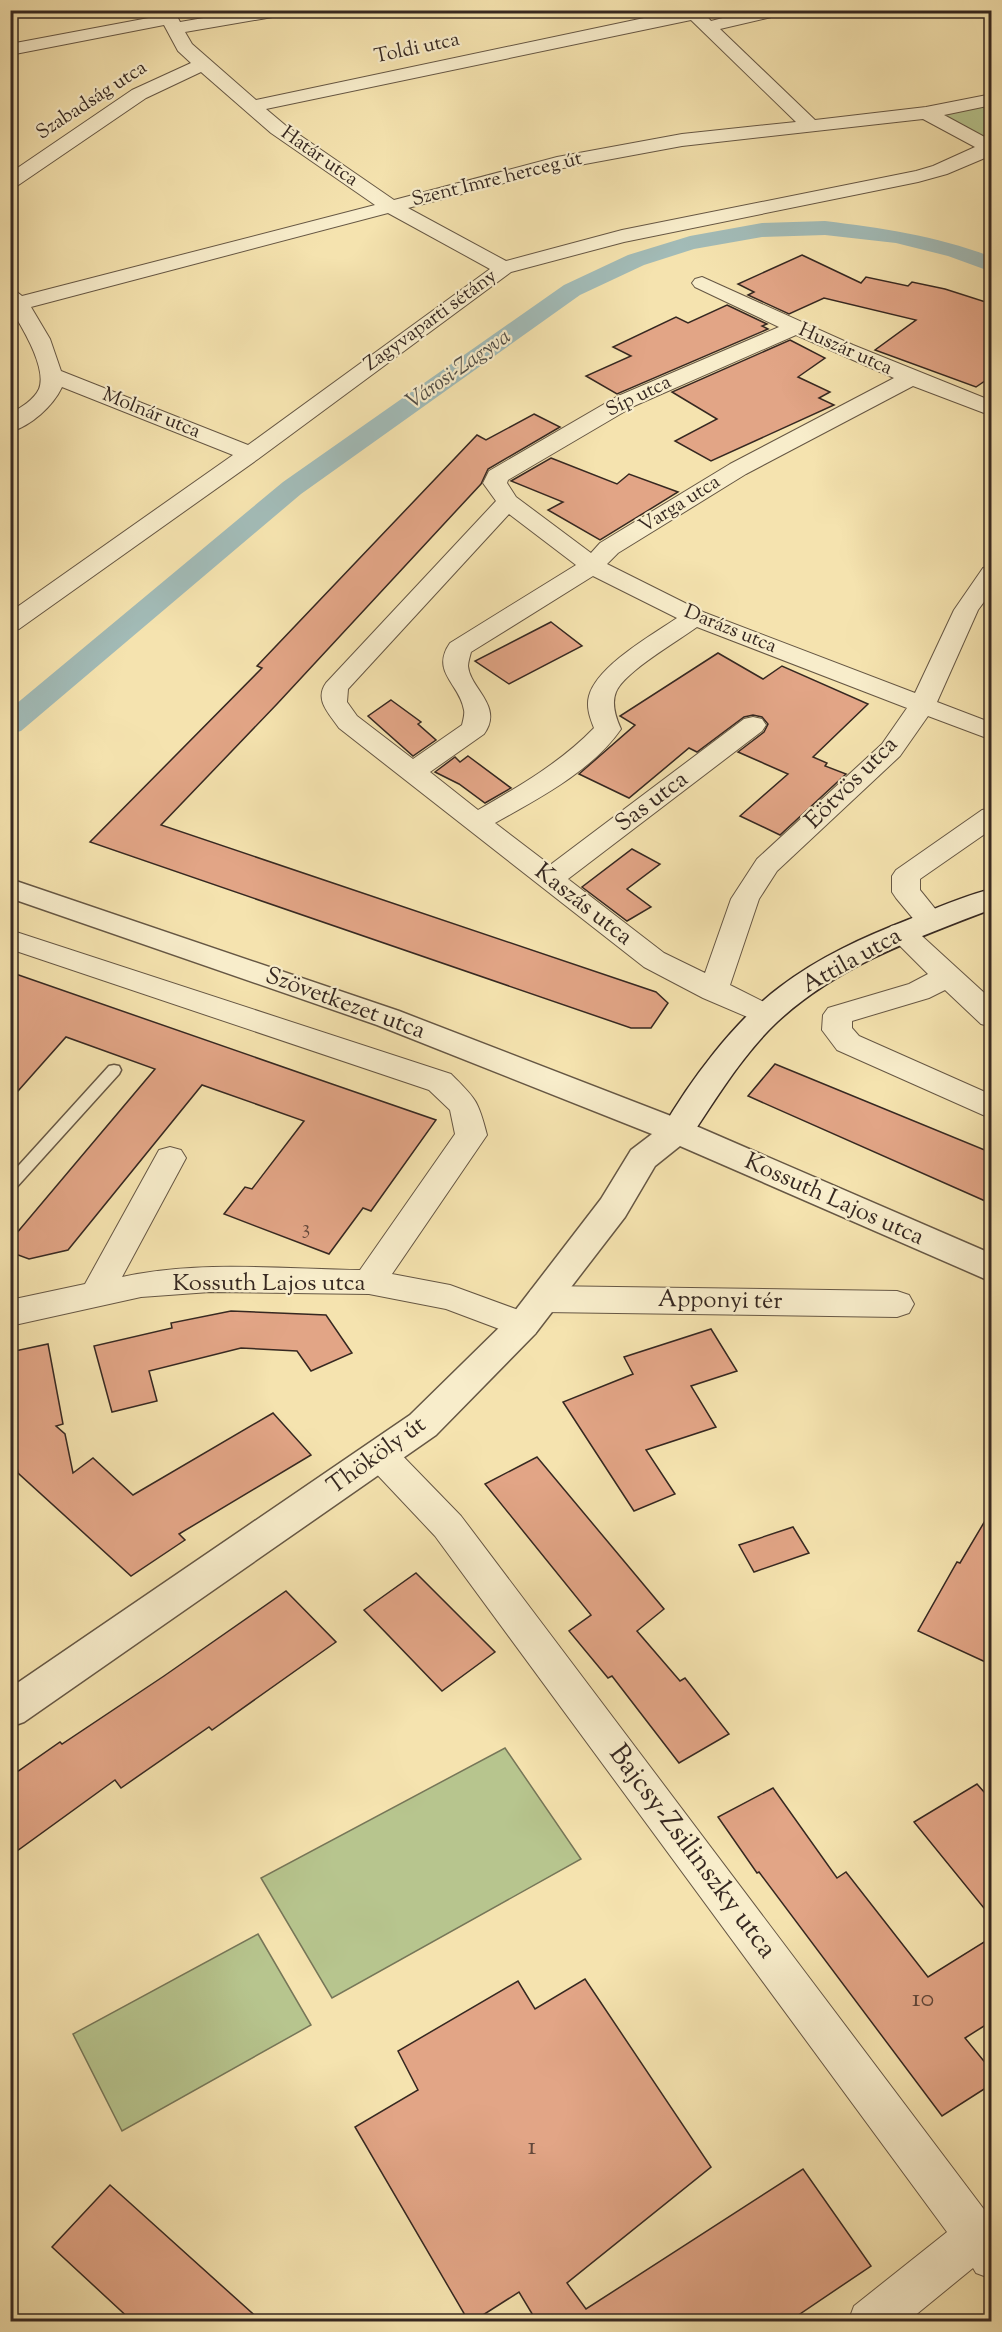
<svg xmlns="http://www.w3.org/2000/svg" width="1002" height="2332" font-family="'Sorts Mill Goudy',serif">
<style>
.green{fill:#b7c58e;stroke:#767658;stroke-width:1.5}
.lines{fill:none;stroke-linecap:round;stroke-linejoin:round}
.canal{fill:#a2bbb7;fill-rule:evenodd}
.building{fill:#e2a586;stroke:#362821;stroke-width:1.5}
.service-casing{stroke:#665744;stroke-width:3}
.minor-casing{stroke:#665744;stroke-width:2}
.tertiary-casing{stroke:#665744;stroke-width:3}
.secondary-casing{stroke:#362821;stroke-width:3}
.service{fill:#f8edcb;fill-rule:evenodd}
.minor{fill:#f8edcb;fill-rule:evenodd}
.tertiary{fill:#f8edcb;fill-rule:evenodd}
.secondary{fill:#f8edcb;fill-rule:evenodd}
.labels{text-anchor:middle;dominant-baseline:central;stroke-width:4.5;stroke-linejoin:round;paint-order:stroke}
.far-street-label{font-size:20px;fill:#362821;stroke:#f8edcb}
.number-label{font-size:21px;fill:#61473a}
.far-water-label{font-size:22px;font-style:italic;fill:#514d46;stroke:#f8edcb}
.street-label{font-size:24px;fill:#362821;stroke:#f8edcb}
.near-number-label{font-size:26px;fill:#61473a}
.near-street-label{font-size:28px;fill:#362821;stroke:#f8edcb}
</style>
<rect width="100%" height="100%" fill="#f5e3af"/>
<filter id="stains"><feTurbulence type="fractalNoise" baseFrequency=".00333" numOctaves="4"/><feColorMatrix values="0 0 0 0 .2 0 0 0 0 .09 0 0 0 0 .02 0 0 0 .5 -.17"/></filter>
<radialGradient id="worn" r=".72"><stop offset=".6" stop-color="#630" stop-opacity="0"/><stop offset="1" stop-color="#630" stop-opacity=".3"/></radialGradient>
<g class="green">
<polygon points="991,99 991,147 926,113"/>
<polygon points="505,1748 581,1859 332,1998 261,1878"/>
<polygon points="258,1934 311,2025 122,2131 73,2034"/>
</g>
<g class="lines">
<path class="canal" d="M825,221C882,228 937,236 992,257V272L948,256L896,243L825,235L762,237L694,249L644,265L580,295L301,494L21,731L10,734V709L283,482L564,285L628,255L690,236L762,223Z"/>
</g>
<g class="building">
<polygon points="802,255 861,283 866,277 908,286 912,282 945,289 992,304 992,376 976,387 875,350 916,320 824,298 789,314 748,295 754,292 738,284"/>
<polygon points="727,305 767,324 762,326 768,329 617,394 586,376 631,356 613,347 676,317 688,323"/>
<polygon points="790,340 825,358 798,377 830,392 819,398 834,405 711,461 675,441 717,419 672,392"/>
<polygon points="534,414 560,427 488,469 481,484 277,704 161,825 656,992 668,1003 651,1028 631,1028 90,842 262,668 257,666 477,435 486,440"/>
<polygon points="551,458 617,484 629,474 678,492 600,540 548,510 563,502 511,481"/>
<polygon points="551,622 582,646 509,684 475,661"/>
<polygon points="718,653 763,679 782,666 868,704 813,757 827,763 825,766 846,774 780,835 740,816 788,774 738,752 764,732 768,724 762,717 753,715 744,717 697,752 689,748 629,798 579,774 635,725 620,716"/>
<polygon points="391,700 421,722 418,724 436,740 413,756 368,716"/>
<polygon points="468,756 511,788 485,803 459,784 435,772 455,757 460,762"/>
<polygon points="632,849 660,864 627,889 651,907 627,921 582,887"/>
<polygon points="10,972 332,1084 436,1120 371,1211 363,1208 329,1254 224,1214 245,1187 252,1189 304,1121 202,1085 68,1250 29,1259 10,1252 10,1241 155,1069 66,1037 10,1100"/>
<polygon points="775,1064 992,1153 992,1204 748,1096"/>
<polygon points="231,1311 326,1315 352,1353 311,1371 297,1351 241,1348 149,1371 157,1401 112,1412 94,1346 172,1328 171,1323"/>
<polygon points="711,1329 737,1371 691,1386 716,1427 646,1450 675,1494 634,1511 563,1402 633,1374 624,1357"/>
<polygon points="48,1344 63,1424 56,1426 65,1434 73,1473 93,1458 133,1495 273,1413 311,1455 179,1534 185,1540 131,1576 18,1473 10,1431 10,1352"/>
<polygon points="537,1457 664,1609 637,1631 680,1681 685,1678 729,1734 679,1763 612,1676 608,1678 569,1631 591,1615 485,1484"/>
<polygon points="992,1509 992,1665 918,1631 957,1562 960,1563"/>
<polygon points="793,1527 809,1553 754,1572 739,1545"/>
<polygon points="416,1573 495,1652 442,1691 364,1610"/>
<polygon points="286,1591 336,1642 212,1730 209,1727 121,1788 115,1780 10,1856 10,1777 60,1742 62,1744 164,1676"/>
<polygon points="977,1784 992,1801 992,1918 914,1822"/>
<polygon points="773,1788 837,1878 846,1872 928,1977 992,1937 992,2021 965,2038 992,2071 992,2084 942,2116 759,1872 757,1873 718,1817"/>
<polygon points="585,1979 711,2167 567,2283 586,2309 803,2169 871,2266 788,2322 537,2322 519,2292 472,2322 469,2322 355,2127 418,2090 398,2051 518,1981 535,2009"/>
<polygon points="110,2185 262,2322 133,2322 52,2247"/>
</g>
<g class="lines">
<g class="service-casing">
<polygon id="service" points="114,1065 119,1066 121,1070 119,1074 15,1189 10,1190 10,1175 109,1066"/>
</g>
<g class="minor-casing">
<g id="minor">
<path d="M156,10H174L180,22L250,10H292L284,15L185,32L192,44L256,100L682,10H701L711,21L754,10H786L784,14L720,29L815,120L926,107L992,94V105L944,115L992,141V155L947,174L918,182L624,242L511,272L258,459L19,629L10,631V612L233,455L62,387C53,406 31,426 10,432V414C20,408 34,400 39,389C47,369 24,331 14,314L10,312V290L17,292L22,296L375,205L271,133L201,72L146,98L17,186L10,188V173L132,90L191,63L178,51L164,25L10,55V44L159,16ZM691,20L796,122L682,134L557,157L394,200L285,125L266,109ZM923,119L975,147L933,166L916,171L622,230L506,261L408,208L558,169L682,146ZM388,213L490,269L248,445L61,371L50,339L31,307Z"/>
<path d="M702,277L853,345L992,401V416L913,386L746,474L618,553L607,564L703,612L915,693L954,610L983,568L992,566V591L978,610L937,702L992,723V740L928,716L900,756L777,871L759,899L730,985L776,1008L781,1015L776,1022L766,1025L703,998L644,967L339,728C329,713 314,700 326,683L496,501L483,483L489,471L618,396L779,327L695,287L692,283L695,279ZM796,335L894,378L730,464L600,543L591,553L516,497L507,483L508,480L634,406ZM509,514L576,565L450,643C430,672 460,684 464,710C465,714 463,721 462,725L413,759L357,716L347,702L348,689ZM593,576L677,618C652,635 597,666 589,696C586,707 590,718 594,728C561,762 520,786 478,810L430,772L484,734C504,706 470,689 468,666C468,662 470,656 471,652ZM697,627L907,708L882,744L757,859L731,899L705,973L664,953L568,879L762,731L766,725L762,719L753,717L744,719L550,865L495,823C539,798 592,771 621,729C616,718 611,704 616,692C624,672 678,641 697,627Z"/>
<polygon points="992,808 992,829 920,879 920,890 945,921 941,928 931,930 921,928 896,898 892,892 892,876 896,870 982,810"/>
<polygon points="901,924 911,926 992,1000 992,1027 981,1024 945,990 929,998 852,1021 852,1028 859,1036 992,1095 992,1119 837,1050 822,1030 823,1015 828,1008 909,984 928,974 887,933 891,926"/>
<path d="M10,930L451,1074C476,1099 478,1100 487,1135L392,1274L450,1285L535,1316L540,1325L535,1334L523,1338L446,1309L369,1294L210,1292L141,1297L10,1326V1300L85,1284L159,1150L170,1147L181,1150L186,1158L122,1277C199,1260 282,1269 360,1270L455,1134L450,1110L429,1090L10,949Z"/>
<polygon points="543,1286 897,1291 909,1295 914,1304 909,1313 897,1317 543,1312 531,1308 526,1299 531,1290"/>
<polygon points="381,1442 393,1446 461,1516 992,2220 992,2279 976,2273 973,2268 907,2322 848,2322 854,2306 947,2232 435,1536 369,1466 364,1456 369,1446"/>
</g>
</g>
<g class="tertiary-casing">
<polygon id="tertiary" points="10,879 399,1011 689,1123 992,1254 992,1282 680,1146 655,1166 625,1217 535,1334 436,1435 24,1722 10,1727 10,1688 410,1415 511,1316 601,1199 631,1150 652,1134 377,1025 10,898"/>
</g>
<g class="secondary-casing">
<path id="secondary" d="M992,889V909C916,938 837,966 777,1022C742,1055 716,1099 689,1139L677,1143L665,1139L661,1131C689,1082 734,1021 780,987C819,957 864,937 910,919C936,908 964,896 992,889Z"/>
</g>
<use href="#service" class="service"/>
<use href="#minor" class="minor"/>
<use href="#tertiary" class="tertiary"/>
<use href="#secondary" class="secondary"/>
</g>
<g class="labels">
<g class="far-street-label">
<text transform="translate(417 49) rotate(-12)">Toldi utca</text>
<text transform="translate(92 101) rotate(-33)">Szabadság utca</text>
<text transform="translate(319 157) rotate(35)">Határ utca</text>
<text transform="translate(497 180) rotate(-14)">Szent Imre herceg út</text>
<text transform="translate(431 321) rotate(-36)">Zagyvaparti sétány</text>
<text transform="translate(845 350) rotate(24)">Huszár utca</text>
<text transform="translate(639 397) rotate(-26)">Síp utca</text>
<text transform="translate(151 414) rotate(22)">Molnár utca</text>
<text transform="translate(680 505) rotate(-32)">Varga utca</text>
<text transform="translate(730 630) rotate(22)">Darázs utca</text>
</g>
<g class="number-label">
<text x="306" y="1229">3</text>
</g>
<g class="far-water-label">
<text transform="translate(459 370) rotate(-35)">Városi-Zagyva</text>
</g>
<g class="street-label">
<text transform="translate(852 783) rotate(-45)">Eötvös utca</text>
<text transform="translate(652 802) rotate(-37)">Sas utca</text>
<text transform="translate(583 905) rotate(38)">Kaszás utca</text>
<text transform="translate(852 961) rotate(-29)">Attila utca</text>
<text transform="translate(345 1004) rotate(20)">Szövetkezet utca</text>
<text transform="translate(834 1200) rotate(24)">Kossuth Lajos utca</text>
<text x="269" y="1284">Kossuth Lajos utca</text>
<text transform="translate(720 1301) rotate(1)">Apponyi tér</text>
<text transform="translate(377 1456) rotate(-36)">Thököly út</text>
</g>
<g class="near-number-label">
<text x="923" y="1999">10</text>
<text x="532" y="2147">1</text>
</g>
<g class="near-street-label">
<text transform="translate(692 1852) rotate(53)">Bajcsy-Zsilinszky utca</text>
</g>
</g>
<rect width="1002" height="2332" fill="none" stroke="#f5e3af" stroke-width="36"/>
<rect x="12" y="12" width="978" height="2308" fill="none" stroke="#362821" stroke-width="3"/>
<rect x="18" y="18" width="966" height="2296" fill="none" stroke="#362821" stroke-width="1.5"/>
<rect width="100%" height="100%" filter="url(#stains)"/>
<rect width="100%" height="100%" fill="url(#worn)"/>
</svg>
